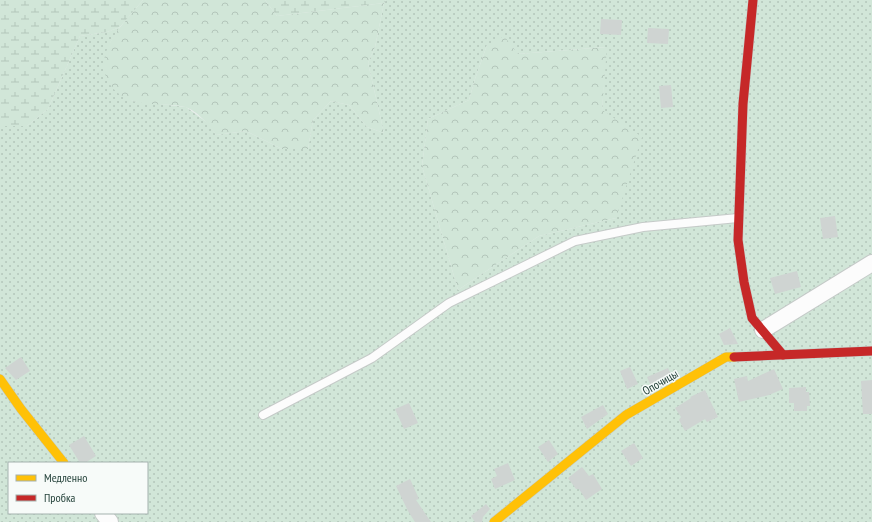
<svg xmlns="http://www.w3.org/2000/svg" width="872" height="522" font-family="'PT Sans Narrow',sans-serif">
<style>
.grass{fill:url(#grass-dots);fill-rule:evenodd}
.forest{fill:url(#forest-crowns)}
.wetland{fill:url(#wetland-marsh)}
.building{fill:#cfd4d2}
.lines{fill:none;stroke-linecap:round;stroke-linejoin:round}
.lane-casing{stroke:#c5cac8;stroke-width:10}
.street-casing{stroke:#c5cac8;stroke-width:18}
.slow-casing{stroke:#c3cbc8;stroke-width:10}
.jam-casing{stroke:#c3cbc8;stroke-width:10}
.lane{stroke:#fcfcfc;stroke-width:8}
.street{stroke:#fcfcfc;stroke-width:16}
.slow{stroke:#ffc107;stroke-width:9}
.jam{stroke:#c62828;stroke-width:9}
.labels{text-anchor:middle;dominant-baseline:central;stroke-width:3;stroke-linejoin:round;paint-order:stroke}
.street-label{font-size:12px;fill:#24423a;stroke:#f7fbf9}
</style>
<defs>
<pattern id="grass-dots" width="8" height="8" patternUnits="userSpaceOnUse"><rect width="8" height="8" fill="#d1e6d8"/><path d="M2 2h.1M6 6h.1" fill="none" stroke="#b3c6ba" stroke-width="1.8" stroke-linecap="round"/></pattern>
<pattern id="forest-crowns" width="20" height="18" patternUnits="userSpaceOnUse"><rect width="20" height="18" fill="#d1e6d8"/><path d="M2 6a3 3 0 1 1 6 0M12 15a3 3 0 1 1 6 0" fill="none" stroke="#b3c6ba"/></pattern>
<pattern id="wetland-marsh" width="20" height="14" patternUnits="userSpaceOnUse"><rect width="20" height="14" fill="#d1e6d8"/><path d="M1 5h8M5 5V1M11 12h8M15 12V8" fill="none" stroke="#b3c6ba"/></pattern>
</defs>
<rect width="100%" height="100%" fill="#e8edeb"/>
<path class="grass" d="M386,0H872V522H0V126H27L48,109L80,36L107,32L120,27L110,43L132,101L186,107L209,124L216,135L246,131L282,149H308L313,120L331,101L349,105L367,127L384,133L368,63L375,47L384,3ZM487,45L518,54L606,47L602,110L616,218L539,236L458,290L422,166L428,119L469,100L475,79ZM9,463H147V513H9Z"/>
<g class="forest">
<path d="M143,0H265L277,16L384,3L375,47L368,63L384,133L367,127L349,105L331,101L313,120L308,149H282L246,131L216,135C210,125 196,110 185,107C168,103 150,106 133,101C124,99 114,91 109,83C91,53 125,22 143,0Z"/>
<polygon points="504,36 518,54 607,47 602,110 642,137 616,218 539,236 458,290 422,166 428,119 469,100 475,79 487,45"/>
</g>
<g class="wetland">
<polygon points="0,0 143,0 120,27 107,32 80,36 48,109 27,126 0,126"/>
<polygon points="265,0 386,0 384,3 277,16"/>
</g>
<g class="building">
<polygon points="601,19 622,20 621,35 600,34"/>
<polygon points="648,28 669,29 668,44 647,43"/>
<polygon points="671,85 673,107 661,108 659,86"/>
<polygon points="835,216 838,237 823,239 820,218"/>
<polygon points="797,271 801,287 775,294 770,278"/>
<polygon points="730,328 738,344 724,345 719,334"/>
<polygon points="21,357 30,371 16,380 5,368"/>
<polygon points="630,367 638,384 627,389 620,371"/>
<polygon points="668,368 671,374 651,386 647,377"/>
<polygon points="774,369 783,389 769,395 739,402 734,379 747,376 748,381"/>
<polygon points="872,380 872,414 863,414 861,381"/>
<polygon points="806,387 806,392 809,392 810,406 807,406 807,411 794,411 794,403 789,403 789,388"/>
<polygon points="705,390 718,417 707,422 705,419 685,431 679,420 681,417 675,408 691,398 690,397"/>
<polygon points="409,403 418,423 404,429 395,409"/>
<polygon points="603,405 608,414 587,429 581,417"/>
<polygon points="84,436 96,456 85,463 80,463 69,445"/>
<polygon points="549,440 558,454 548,462 538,447"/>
<polygon points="634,443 643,458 631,466 621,451"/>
<polygon points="508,463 515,480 495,489 491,479 497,476 494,469"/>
<polygon points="582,467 589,476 593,474 602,489 586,500 579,489 576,489 568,478"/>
<polygon points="410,479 419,499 416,500 431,522 415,522 408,511 396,486"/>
<polygon points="486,504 490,509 483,517 482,522 475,522 471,516"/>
</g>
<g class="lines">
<g class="lane-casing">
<polyline id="lane" points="263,415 372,358 449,303 575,241 643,227 738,218"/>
</g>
<g class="street-casing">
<g id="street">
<polyline points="763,330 872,263"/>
<polyline points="103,513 110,522"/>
</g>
</g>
<g class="slow-casing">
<g id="slow">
<polyline points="0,379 21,409 64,463"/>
<polyline points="494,522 626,415 726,357 734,357"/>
</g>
</g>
<g class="jam-casing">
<g id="jam">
<polyline points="753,0 743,104 738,240 744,282 752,318 783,355"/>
<polyline points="734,357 872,351"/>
</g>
</g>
<use href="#lane" class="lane"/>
<use href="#street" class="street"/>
<use href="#slow" class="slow"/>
<use href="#jam" class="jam"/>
</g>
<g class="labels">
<g class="street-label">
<text transform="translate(660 382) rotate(-30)">Опочицы</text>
</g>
</g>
<rect x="8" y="462" width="140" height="52" fill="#f7fbf9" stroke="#a3b1ad"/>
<rect x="16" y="475" width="20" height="6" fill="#ffc107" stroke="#a3b1ad"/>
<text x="44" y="482" font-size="12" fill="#24423a">Медленно</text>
<rect x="16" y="495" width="20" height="6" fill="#c62828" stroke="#a3b1ad"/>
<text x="44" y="502" font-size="12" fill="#24423a">Пробка</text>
</svg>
